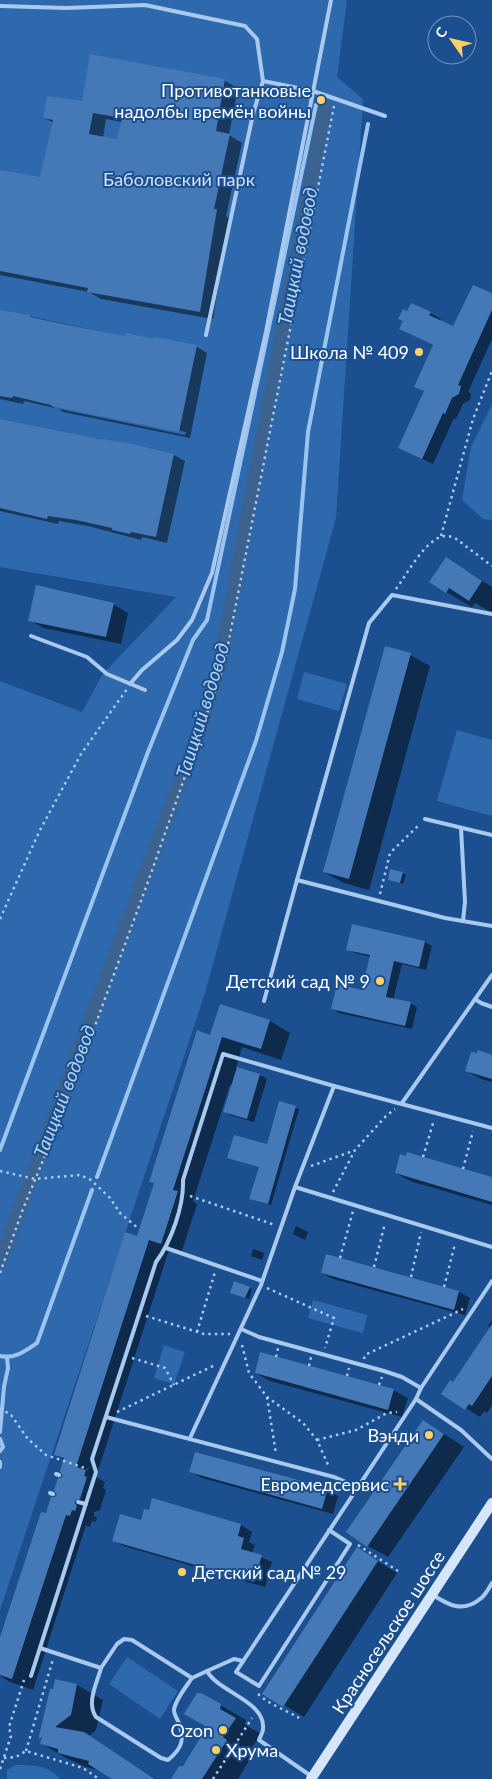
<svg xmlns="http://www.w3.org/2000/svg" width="492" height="1779" font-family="Lato,sans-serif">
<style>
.green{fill:#2e69ad}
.shadow{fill:#0007;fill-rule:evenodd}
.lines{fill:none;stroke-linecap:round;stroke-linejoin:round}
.stream{stroke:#9cc4f0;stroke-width:4}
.canal{stroke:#3c6290;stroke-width:14}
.building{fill:#4478b7;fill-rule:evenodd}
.path{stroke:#a9c9ee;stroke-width:2.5;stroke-dasharray:2.5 4;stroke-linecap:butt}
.service{stroke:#a9c9ee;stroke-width:4}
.secondary{stroke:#d6e6fa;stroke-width:10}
.poi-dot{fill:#ffd166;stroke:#1b4f8f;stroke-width:2}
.labels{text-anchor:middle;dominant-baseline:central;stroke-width:4;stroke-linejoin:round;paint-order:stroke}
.poi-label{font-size:18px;fill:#fff;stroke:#1b4f8f;text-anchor:end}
.park-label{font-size:18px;fill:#cfe3fa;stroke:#1b4f8f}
.street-label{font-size:18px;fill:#fff;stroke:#1b4f8f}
.water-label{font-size:19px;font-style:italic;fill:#b5d3f5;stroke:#1b4f8f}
</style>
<rect width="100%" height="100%" fill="#1b4f8f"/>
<g class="green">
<polygon points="0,0 347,0 337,77 363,99 336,518 205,993 0,1610 0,681 82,712 102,675 176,597 0,567"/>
<polygon points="492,404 492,520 483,519 462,500 471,447"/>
<polygon points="304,672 347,684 339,711 297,699"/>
<polygon points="457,730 492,740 492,816 437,801"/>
<polygon points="313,1300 367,1315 363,1333 308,1318"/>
<polygon points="164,1345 185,1352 174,1384 154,1378"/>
<polygon points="127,1657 178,1691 160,1719 109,1684"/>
<path d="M16,1765C31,1765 50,1765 60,1779H7V1770Z"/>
</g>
<g class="shadow">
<path d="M91,55L225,81L238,88L229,135L242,143L226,216L229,218L213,319L101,299L89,292L0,275V171L41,179L54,123L44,118L83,103ZM106,119L122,122L118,141L103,138Z"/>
<polygon points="492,295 492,339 468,392 471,394 470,400 463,404 456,419 454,418 433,464 410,453 425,392 416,386 434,346 400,329 408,312 430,313 441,319 440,321 454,328"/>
<path d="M0,310L126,337L197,347L207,353L190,438L63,412L59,409L24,401L23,404L0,399ZM51,405L186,432L185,435L55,408Z"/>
<polygon points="0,420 104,442 131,445 174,455 185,461 167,543 142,537 141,540 88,526 59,521 58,524 0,511"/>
<polygon points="446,558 492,587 492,613 475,603 472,607 446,592"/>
<polygon points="113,604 128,613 121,644 44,628 29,620"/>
<polygon points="410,655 430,666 369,890 344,883 324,872"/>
<polygon points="403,873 406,875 403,884 389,880"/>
<polygon points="425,942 432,946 426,970 402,964 393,1000 410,1003 417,1007 412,1029 339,1013 332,1008 363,991 371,957 355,953 348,949"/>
<polygon points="221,1006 270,1021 290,1033 281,1060 242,1047 236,1068 260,1075 267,1079 254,1122 232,1116 225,1112 232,1086 230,1085 193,1201 197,1204 181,1254 169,1250 96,1477 105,1482 103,1488 106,1490 100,1510 94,1512 94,1516 97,1518 96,1522 92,1521 90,1527 86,1525 33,1690 10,1682 0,1676 0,1641 47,1515 58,1495 64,1476 65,1460 55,1455 138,1238 155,1184 150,1181 211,1036"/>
<polygon points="492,1056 492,1082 481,1079 467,1071"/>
<polygon points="280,1103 299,1109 271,1205 254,1200 260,1167"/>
<polygon points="396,1173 492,1178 492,1205 410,1181"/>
<polygon points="296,1226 308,1232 305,1240 293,1234"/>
<polygon points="253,1249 264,1253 262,1260 251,1256"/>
<polygon points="327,1256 459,1292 470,1298 465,1315 333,1279 322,1273"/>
<polygon points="249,1288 252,1289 249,1299 234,1294"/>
<polygon points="492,1320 492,1405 487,1413 484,1411 480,1417 442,1393 454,1383 491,1328 488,1326"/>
<polygon points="256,1373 393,1390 408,1398 402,1417 270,1381"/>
<polygon points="424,1421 464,1447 388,1557 368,1546"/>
<polygon points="191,1472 327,1490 338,1496 333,1514 202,1478"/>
<polygon points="153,1500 241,1525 252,1532 249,1542 255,1545 252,1553 272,1562 265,1587 124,1546 113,1540 142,1522 150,1512"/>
<polygon points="357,1549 397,1573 304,1717 264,1693"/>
<polygon points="77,1685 103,1700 96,1730 89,1736 156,1779 115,1779 102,1771 86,1767 68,1759 42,1744 43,1739 41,1738"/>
<polygon points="201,1694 246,1720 245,1725 261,1734 248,1753 252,1756 238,1779 172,1779 184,1767 209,1727"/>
</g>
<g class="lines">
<g class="stream">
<polyline points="0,1150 148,752 193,640 207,620 316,105"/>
<polyline points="97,1177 256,741 282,652 295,589 308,432 368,124"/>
<path d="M0,1356C15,1359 25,1351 37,1343L92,1190"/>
<polyline points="0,1432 4,1387 8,1368 7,1357"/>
<polyline points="0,1439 3,1447 0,1451"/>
<polyline points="0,1462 0,1467"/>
</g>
<polyline class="canal" points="0,1261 203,721 220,663 325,107"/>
</g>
<g class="building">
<path d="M90,54L225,79L216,131L230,134L214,209H217L200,312L87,292L88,288L0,271V170L40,177L53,120L43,118L47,96L82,101ZM93,113L122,118L117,139L89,134Z"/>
<polygon points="473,285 492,293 492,310 458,385 461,386 459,394 452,398 445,414 443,413 422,459 398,448 424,391 414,387 433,345 399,329 403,321 398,319 403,309 407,311 411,303 431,312 429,315 453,326"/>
<polygon points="0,310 30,315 30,317 68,325 125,336 126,333 153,339 154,337 197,345 179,432 51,406 51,405 13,396 12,398 0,396"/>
<polygon points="0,419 103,440 103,439 132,444 174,454 156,537 131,532 130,534 112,530 112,528 76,520 48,516 47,519 0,508"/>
<polygon points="446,557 482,581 469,601 449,588 446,593 429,582"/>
<polygon points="36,585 114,603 106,637 28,621"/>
<polygon points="385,646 411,653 349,879 323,872"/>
<polygon points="390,869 403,872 400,883 388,880"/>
<polygon points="352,924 425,941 419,967 394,961 386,997 411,1002 405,1026 331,1009 337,984 362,990 370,955 346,950"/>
<polygon points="220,1004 270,1020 261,1049 222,1037 173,1190 178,1191 161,1244 149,1240 76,1467 86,1470 84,1476 87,1477 85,1483 80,1499 75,1501 75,1503 77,1506 75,1511 72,1510 70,1516 66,1515 12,1679 0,1675 0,1637 41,1512 46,1513 51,1497 55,1497 57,1495 54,1490 58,1478 61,1478 63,1476 60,1471 64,1458 54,1455 125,1232 137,1236 154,1183 149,1182 197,1030 210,1035"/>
<polygon points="478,1050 492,1055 492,1079 465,1071 471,1052 477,1053"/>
<polygon points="237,1067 260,1074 247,1119 223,1112"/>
<polygon points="279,1101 296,1106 268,1204 249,1199 259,1167 227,1158 234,1135 267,1144"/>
<polygon points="407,1152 492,1177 492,1202 395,1173 400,1154 406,1156"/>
<polygon points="326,1254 459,1291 454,1310 321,1273"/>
<polygon points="234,1281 250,1287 245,1298 230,1293"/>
<polygon points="492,1324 492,1376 472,1406 469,1404 465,1410 441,1394 450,1380 453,1382"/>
<polygon points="260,1352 394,1389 388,1410 255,1373"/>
<polygon points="423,1420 444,1434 367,1547 346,1532"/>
<polygon points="195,1452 328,1488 322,1509 189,1472"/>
<polygon points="152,1498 241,1524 238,1536 244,1538 241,1549 262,1555 254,1582 112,1541 120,1514 141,1520 144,1509 149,1510"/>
<polygon points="357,1547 378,1561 283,1707 262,1694"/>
<polygon points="55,1679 77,1684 71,1715 55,1727 84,1732 155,1779 112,1779 88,1764 89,1761 58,1753 58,1749 40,1744 42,1737 39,1739 39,1736 50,1689 53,1689"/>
<polygon points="197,1693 201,1693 221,1704 220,1709 236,1718 223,1737 227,1740 202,1779 171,1779 179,1766 183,1766 207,1727 184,1714"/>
</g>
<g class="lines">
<g class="path">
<polyline points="441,536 473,419 492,371"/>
<path d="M396,589C407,574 423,544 440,537C445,535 450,536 455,538L492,566"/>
<polyline points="380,894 390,853 420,824"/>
<polyline points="0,919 39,832 81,754 127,689"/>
<polyline points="423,1157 434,1120"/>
<polyline points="311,1166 353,1151"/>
<polyline points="463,1169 473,1131"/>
<polyline points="0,1171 35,1179 80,1175 91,1180 110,1198 120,1213 139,1229"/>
<polyline points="333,1192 355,1150 386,1116 395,1109"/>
<polyline points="190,1196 275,1225"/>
<polyline points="340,1258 353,1211"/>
<polyline points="374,1267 385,1223"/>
<polyline points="0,1273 23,1209 67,1102 149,879 224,665 334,106"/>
<polyline points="411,1277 421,1232"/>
<polyline points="444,1287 455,1244"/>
<polyline points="267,1288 334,1318 325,1348"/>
<polyline points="146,1316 204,1334 230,1334"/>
<polyline points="197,1332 215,1272"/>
<polyline points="242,1345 249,1373 267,1397 303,1423 317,1440 329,1467"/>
<polyline points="276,1357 278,1348"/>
<polyline points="132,1358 165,1368 174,1385"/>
<polyline points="364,1359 365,1355 463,1309"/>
<polyline points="309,1366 311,1357"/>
<polyline points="347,1376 349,1368"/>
<polyline points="379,1385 382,1377"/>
<polyline points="267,1397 276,1454"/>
<polyline points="0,1408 11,1415 28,1439 46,1455 88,1469"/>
<polyline points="117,1412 215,1365"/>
<polyline points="317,1440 356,1430 387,1413 397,1412"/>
<polyline points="358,1545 398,1571"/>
<path d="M258,1694C270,1705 286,1710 299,1718"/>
<polyline points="26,1751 53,1659"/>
<polyline points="4,1758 16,1757 26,1751 83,1768 99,1779"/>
<polyline points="0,1769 11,1736 9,1727 24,1680"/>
<polyline points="213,1779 252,1718"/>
</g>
<g class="service">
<polyline points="0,6 66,8 145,5 245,26 257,39 263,81 253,114 206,335"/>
<polyline points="263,81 313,91 385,116"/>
<polyline points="492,614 392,595 369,623 297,880 445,918 492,926"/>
<polyline points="31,636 87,657 107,674 145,690"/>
<polyline points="130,684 142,670 177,640 192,620 212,573 266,332 331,0"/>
<polyline points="425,819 492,835"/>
<polyline points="461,828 465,902 463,921"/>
<polyline points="475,999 481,1003 492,1007"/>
<polyline points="264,1001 297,880"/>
<polyline points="402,1103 492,975"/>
<polyline points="295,1187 492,1247"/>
<polyline points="166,1248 262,1281"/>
<polyline points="241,1329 259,1337 384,1371 402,1377 421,1388"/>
<polyline points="416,1399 461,1430 492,1459"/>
<polyline points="106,1417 334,1477 346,1482 356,1489"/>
<polyline points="190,1438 261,1285 295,1187 334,1086 492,1128"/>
<polyline points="56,1474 59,1475"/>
<polyline points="50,1493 53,1494"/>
<polyline points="78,1502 86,1504"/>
<polyline points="329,1530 350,1544 259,1686 236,1672 416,1399 421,1388 492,1281"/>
<path d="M433,1595C448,1605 463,1613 480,1599C485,1596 489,1588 492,1583"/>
<path d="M40,1648L101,1668L117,1644L124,1639L132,1640L192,1678L207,1671C218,1692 266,1701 263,1729C263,1732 260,1737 259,1740L311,1776"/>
<path d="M101,1668C97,1683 86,1703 96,1717L161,1758L168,1760C183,1748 185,1738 178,1721C176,1717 174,1714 174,1710C175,1700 186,1687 192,1678"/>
<polyline points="207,1671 234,1659 243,1661"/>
<path d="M31,1676L96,1472L92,1459L156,1262C171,1242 184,1206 183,1180L223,1054L334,1086"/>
</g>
<polyline class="secondary" points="311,1779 492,1503"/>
</g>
<g class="poi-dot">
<circle cx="321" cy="100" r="5"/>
<circle cx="419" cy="352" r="5"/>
<circle cx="380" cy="981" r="5"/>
<circle cx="429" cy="1435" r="5"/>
<path d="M397.5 1476.5h5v5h5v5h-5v5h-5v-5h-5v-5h5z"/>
<circle cx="182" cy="1572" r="5"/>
<circle cx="223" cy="1730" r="5"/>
<circle cx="216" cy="1750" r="5"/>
</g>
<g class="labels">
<g class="poi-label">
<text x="311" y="90">Противотанковые<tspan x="311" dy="21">надолбы времён войны</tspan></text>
<text x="409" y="352">Школа № 409</text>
<text x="370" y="981">Детский сад № 9</text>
<text x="419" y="1435">Вэнди</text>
<text x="389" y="1484">Евромедсервис</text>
<text x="192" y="1572" text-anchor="start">Детский сад № 29</text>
<text x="213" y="1730">Ozon</text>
<text x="226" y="1750" text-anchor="start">Хрума</text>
</g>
<g class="park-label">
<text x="179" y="179">Баболовский парк</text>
</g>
<g class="street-label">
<text transform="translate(388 1632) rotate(-57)">Красносельское шоссе</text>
</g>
<g class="water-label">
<text transform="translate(297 256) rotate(-79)">Таицкий водовод</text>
<text transform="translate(202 710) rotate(-73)">Таицкий водовод</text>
<text transform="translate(64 1091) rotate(-69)">Таицкий водовод</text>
</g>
</g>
<g transform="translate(452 40) rotate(304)"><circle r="24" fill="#1b4f8f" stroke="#7695bc"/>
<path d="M0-4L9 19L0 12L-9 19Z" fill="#ffd166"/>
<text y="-8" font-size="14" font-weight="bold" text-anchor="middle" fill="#ffffff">С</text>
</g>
</svg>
